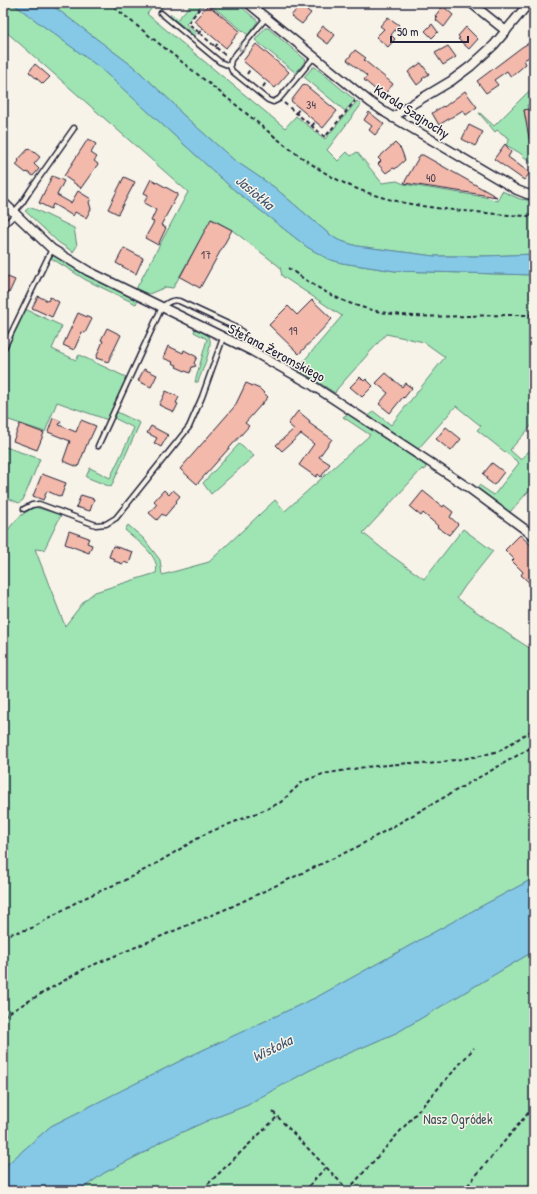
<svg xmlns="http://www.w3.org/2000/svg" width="537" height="1194" font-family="'Patrick Hand',sans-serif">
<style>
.green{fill:#9ee5b3;stroke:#608477}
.water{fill:#85c9e6;stroke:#5d86a2}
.building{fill:#f3b9ab;stroke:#22223b}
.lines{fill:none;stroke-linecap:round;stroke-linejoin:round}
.lane-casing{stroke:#22223b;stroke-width:7}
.street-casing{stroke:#22223b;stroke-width:11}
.path{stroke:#22223b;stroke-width:2;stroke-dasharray:4 3;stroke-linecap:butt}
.lane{stroke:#f7f3e8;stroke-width:4}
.street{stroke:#f7f3e8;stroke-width:8}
.oneway{stroke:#97959a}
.labels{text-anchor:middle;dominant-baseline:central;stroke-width:3;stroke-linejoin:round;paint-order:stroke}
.number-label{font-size:12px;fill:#564857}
.street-label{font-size:14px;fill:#22223b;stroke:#f7f3e8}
.park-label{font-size:14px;fill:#415359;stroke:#f7f3e8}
.water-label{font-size:15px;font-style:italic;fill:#40546e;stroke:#f7f3e8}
</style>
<rect width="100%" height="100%" fill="#f7f3e8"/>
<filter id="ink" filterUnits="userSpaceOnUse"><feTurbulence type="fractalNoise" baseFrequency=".025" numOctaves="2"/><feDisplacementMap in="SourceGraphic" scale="8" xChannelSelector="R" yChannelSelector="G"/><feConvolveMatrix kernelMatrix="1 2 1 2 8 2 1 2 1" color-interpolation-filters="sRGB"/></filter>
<g filter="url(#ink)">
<g class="green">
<polygon points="3,3 12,3 99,67 233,189 307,247 328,259 342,263 395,271 534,275 534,426 532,425 510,450 521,460 534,445 534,485 510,512 477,488 479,485 494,495 519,463 477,430 481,426 456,406 418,449 369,416 373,411 391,425 445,357 424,342 386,334 337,389 335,393 297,369 342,316 282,276 280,267 232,230 212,219 173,288 166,287 149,294 136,289 188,192 3,29"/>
<path d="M49,3H156C160,4 162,5 162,10L155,4L147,14L285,128L296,116L325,139L357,101L361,105L327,150L338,161L347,152L351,156L357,152L382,183L397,181L404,184L485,197L497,201L502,191L520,199L534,201V254L485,256H434L357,246L338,240L329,234L274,187L234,160L181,113L174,104L134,67Z"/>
<polygon points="192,3 203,3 186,24 196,33 195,36 170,16 171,14 178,19"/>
<polygon points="208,3 237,3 258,21 248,35"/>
<polygon points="265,28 268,28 306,60 296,73 255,40"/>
<polygon points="313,67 315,67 355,100 345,111 304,77"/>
<polygon points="534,86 534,104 527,105 528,109 524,110 533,156 534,156 534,164 532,164 520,153 506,145 510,139 497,130 495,132 479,113 480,113 494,126"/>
<polygon points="30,207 74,228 77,246 73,252 58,242 25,211"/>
<polygon points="55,254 89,276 138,300 136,304 86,280 51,258"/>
<polygon points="25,309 62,326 52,349 76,360 79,355 128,378 108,420 57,402 45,432 3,418 3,354"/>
<path d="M195,329C199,331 207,333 209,337C214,345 201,373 198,382H195L207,339L194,332Z"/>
<polygon points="117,412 140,423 111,487 86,477 90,468 110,478 134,428 114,418"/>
<path d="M349,414L426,466L425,470L422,469L363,533L389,554L424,579L463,529L493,551L465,586L457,598L511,636L534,651V878L465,915L317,997L188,1057L51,1126L3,1168V535L5,536C10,524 23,512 35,507L61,515L44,550L35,549L65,626L85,600L95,592L156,573C161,556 136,540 125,530L128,525L144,539L160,560L162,575L209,562L275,500L285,511L370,435L343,417L346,415Z"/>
<polygon points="239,444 254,456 211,494 203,483"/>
<polygon points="3,446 40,459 23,500 19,503 3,496"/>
<polygon points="534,951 534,1191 79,1191 104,1173 147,1151 160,1142 209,1120 248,1105 257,1099 310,1070 398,1032"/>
</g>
<g class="water">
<polygon points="12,3 49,3 134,67 174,104 181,113 234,160 274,187 329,234 338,240 357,246 434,256 485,256 534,254 534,275 395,271 342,263 328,259 307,247 233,189 99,67"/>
<polygon points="534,878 534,951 398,1032 310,1070 257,1099 248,1105 209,1120 160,1142 147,1151 104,1173 79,1191 3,1191 3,1168 51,1126 188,1057 317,997 465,915"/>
</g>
<g class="building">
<polygon points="208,5 240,31 226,48 194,21"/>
<polygon points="300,5 311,13 302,24 291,16"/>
<polygon points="443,6 453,15 444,27 436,20 437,18 435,16"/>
<polygon points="388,17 399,25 391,35 395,39 388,47 376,37 384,29 380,26"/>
<polygon points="432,24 438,32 432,38 425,31"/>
<polygon points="323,26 335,35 328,44 316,35"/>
<polygon points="466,27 478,39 469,49 458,39 460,38 458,36"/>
<polygon points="534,40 534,54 524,60 526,64 511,77 507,71 494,80 498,85 486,93 477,81 522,47"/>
<polygon points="256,44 289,72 275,88 243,61"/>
<polygon points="448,46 456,57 443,65 435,53"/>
<polygon points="355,50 366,58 364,60 393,84 383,96 364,80 367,76 347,60"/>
<polygon points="421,63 429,74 422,79 423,80 417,85 408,72"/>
<polygon points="35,64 50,77 43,84 29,72"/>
<polygon points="304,84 337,111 323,128 291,101"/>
<polygon points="465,91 477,107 466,115 463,110 439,125 432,113 443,106 444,107"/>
<polygon points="533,108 534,114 534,142 530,143 524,110"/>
<polygon points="369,112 384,124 375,135 369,130 372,126 364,120"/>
<polygon points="469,125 483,132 475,146 462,139"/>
<polygon points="88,139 96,144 91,153 97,157 94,161 98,164 81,188 64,176"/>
<polygon points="395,143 401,149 405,160 395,169 393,168 386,173 378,164 381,161 378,158"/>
<polygon points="505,144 511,152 508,157 530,173 524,180 494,159"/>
<polygon points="29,148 40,157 34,164 39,169 33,176 27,172 26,173 16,165 19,161 18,160"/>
<polygon points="420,155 423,155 497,197 404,183"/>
<polygon points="52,176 64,181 57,195 71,203 78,191 91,199 89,202 91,209 86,218 75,212 73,216 53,204 51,209 39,203"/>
<polygon points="124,177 135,182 118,214 108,209"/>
<polygon points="151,179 178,194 161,225 166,228 158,245 145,238 154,222 151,221 156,210 144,203 148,195 144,193"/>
<polygon points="211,219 232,230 200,288 180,277"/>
<polygon points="124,248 143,258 136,274 116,263"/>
<polygon points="3,275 15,280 9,293 3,290"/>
<polygon points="38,296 48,301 50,297 59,302 52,317 32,308"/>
<polygon points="312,300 332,319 299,354 269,325 288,306 297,315"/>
<polygon points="78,313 92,319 85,333 82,332 74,350 63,345"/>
<polygon points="107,328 121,335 108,362 96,358 103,341 101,340"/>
<polygon points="168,346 183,353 184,350 197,357 194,363 196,366 192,367 190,373 176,367 177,365 172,363 173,362 163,358"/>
<polygon points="144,369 157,375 151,387 138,381"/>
<polygon points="386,373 402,387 405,383 412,388 404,398 403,397 390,413 379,404 388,393 376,383"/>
<polygon points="360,377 364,381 366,379 373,386 362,397 350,387"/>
<polygon points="246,383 260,389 268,397 245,423 249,426 197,484 180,469 235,406"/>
<polygon points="166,391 179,397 176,403 178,404 174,412 159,405"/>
<polygon points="298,411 310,421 309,423 332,439 319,457 330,464 321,477 318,474 316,477 299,465 314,444 301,434 282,451 276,445 294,429 288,424"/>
<polygon points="53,418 61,421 59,425 76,432 81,420 96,426 90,439 89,439 78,467 63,461 70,441 48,432"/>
<polygon points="20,424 44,433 37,450 13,441"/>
<polygon points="151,426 168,435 161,447 154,443 157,438 147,433"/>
<polygon points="446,427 461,439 451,451 436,439"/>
<polygon points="492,463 504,472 494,485 486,479 487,477 483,474"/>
<polygon points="42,474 66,483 61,497 47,491 43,500 33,496"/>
<polygon points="164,490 169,495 173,490 180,496 176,501 177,502 165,516 162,514 157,520 149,513 157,504 154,501"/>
<polygon points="423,491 443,507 444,505 453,512 450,517 458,524 449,535 437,527 438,526 423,513 421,516 410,507"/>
<polygon points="81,495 94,499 90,511 76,507"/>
<polygon points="69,531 89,538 87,543 92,545 89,553 65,544"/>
<polygon points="520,535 534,548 534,587 521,575 523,572 512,561 514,559 505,550"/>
<polygon points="113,546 133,552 129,564 124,562 123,564 114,561 115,559 109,557"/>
</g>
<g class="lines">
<g class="lane-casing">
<g id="lane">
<polyline points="161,13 220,62 230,66"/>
<polyline points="266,18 231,60 230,66 232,71 268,100 273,102 279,99 314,57"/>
<polyline points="14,212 22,203 31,189 74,128"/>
<polyline points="3,226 16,214"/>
<polyline points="3,350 52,249"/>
<path d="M98,446L162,307C167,303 172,299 179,301L239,329L243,333L250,349"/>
<polyline points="24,509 32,505 39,504 96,525 106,524 116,518 189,427 202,397 223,338"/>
</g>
</g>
<g class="street-casing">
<g id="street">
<polyline points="248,3 370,102 386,113 517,190 527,194 534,195"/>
<polyline points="471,3 506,31"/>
<polyline points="393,118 404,109 451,81 471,66 494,45 529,3"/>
<polyline points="3,202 52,249 88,271 252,351 309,383 469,488 534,536"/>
</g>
</g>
<g class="path">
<path d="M109,3C153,39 197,74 241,109C276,138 314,171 355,188C394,204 436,209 477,212C496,214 515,216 534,216"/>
<polyline points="204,3 188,23 226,56"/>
<polyline points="198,34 203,28"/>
<polyline points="215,47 219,42"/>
<polyline points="247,74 251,68"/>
<polyline points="263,87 267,81"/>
<polyline points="284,103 325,137 355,101"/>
<polyline points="296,113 300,108"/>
<polyline points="312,126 315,122"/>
<path d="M288,268C310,283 332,298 358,306C394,318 432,317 470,316C491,315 513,315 534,315"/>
<polyline points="3,936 32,928 80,900 123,881 152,866 205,834 269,808 281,802 301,783 309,779 323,774 365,767 410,763 429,764 480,756 499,751 534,729"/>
<polyline points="3,1016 86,968 233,906 357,847 534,746"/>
<polyline points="273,1112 348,1190"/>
<polyline points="208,1184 278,1116"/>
<polyline points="348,1190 474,1048"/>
<polyline points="304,1191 326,1167"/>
<polyline points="463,1191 534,1106"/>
<polyline points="529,1191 534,1185"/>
</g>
<use href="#lane" class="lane"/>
<use href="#street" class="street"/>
</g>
<defs><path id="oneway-chevron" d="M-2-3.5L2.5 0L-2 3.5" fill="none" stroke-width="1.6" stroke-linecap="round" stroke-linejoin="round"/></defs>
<use class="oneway" href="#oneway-chevron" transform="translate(241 48) rotate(129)"/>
</g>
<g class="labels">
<g class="number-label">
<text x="311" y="104">34</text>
<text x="431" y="177">40</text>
<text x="206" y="254">17</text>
<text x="293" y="330">19</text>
</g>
<g class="street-label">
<text transform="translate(412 111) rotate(33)">Karola Szajnochy</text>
<text transform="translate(277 352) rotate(28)">Stefana Żeromskiego</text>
</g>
<g class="park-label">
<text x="458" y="1118">Nasz Ogródek</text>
</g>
<g class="water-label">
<text transform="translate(255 192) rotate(40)">Jasiołka</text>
<text transform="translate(272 1048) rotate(-26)">Wisłoka</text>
</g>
</g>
<rect width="537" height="1194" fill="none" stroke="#f7f3e8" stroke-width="16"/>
<rect x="8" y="8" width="521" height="1178" fill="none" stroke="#22223b" stroke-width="1.5" filter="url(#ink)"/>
<path d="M391 36v6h77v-6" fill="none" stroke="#22223b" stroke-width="2"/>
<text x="397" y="36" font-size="12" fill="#22223b" stroke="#f7f3e8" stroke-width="3" paint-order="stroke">50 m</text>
</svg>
